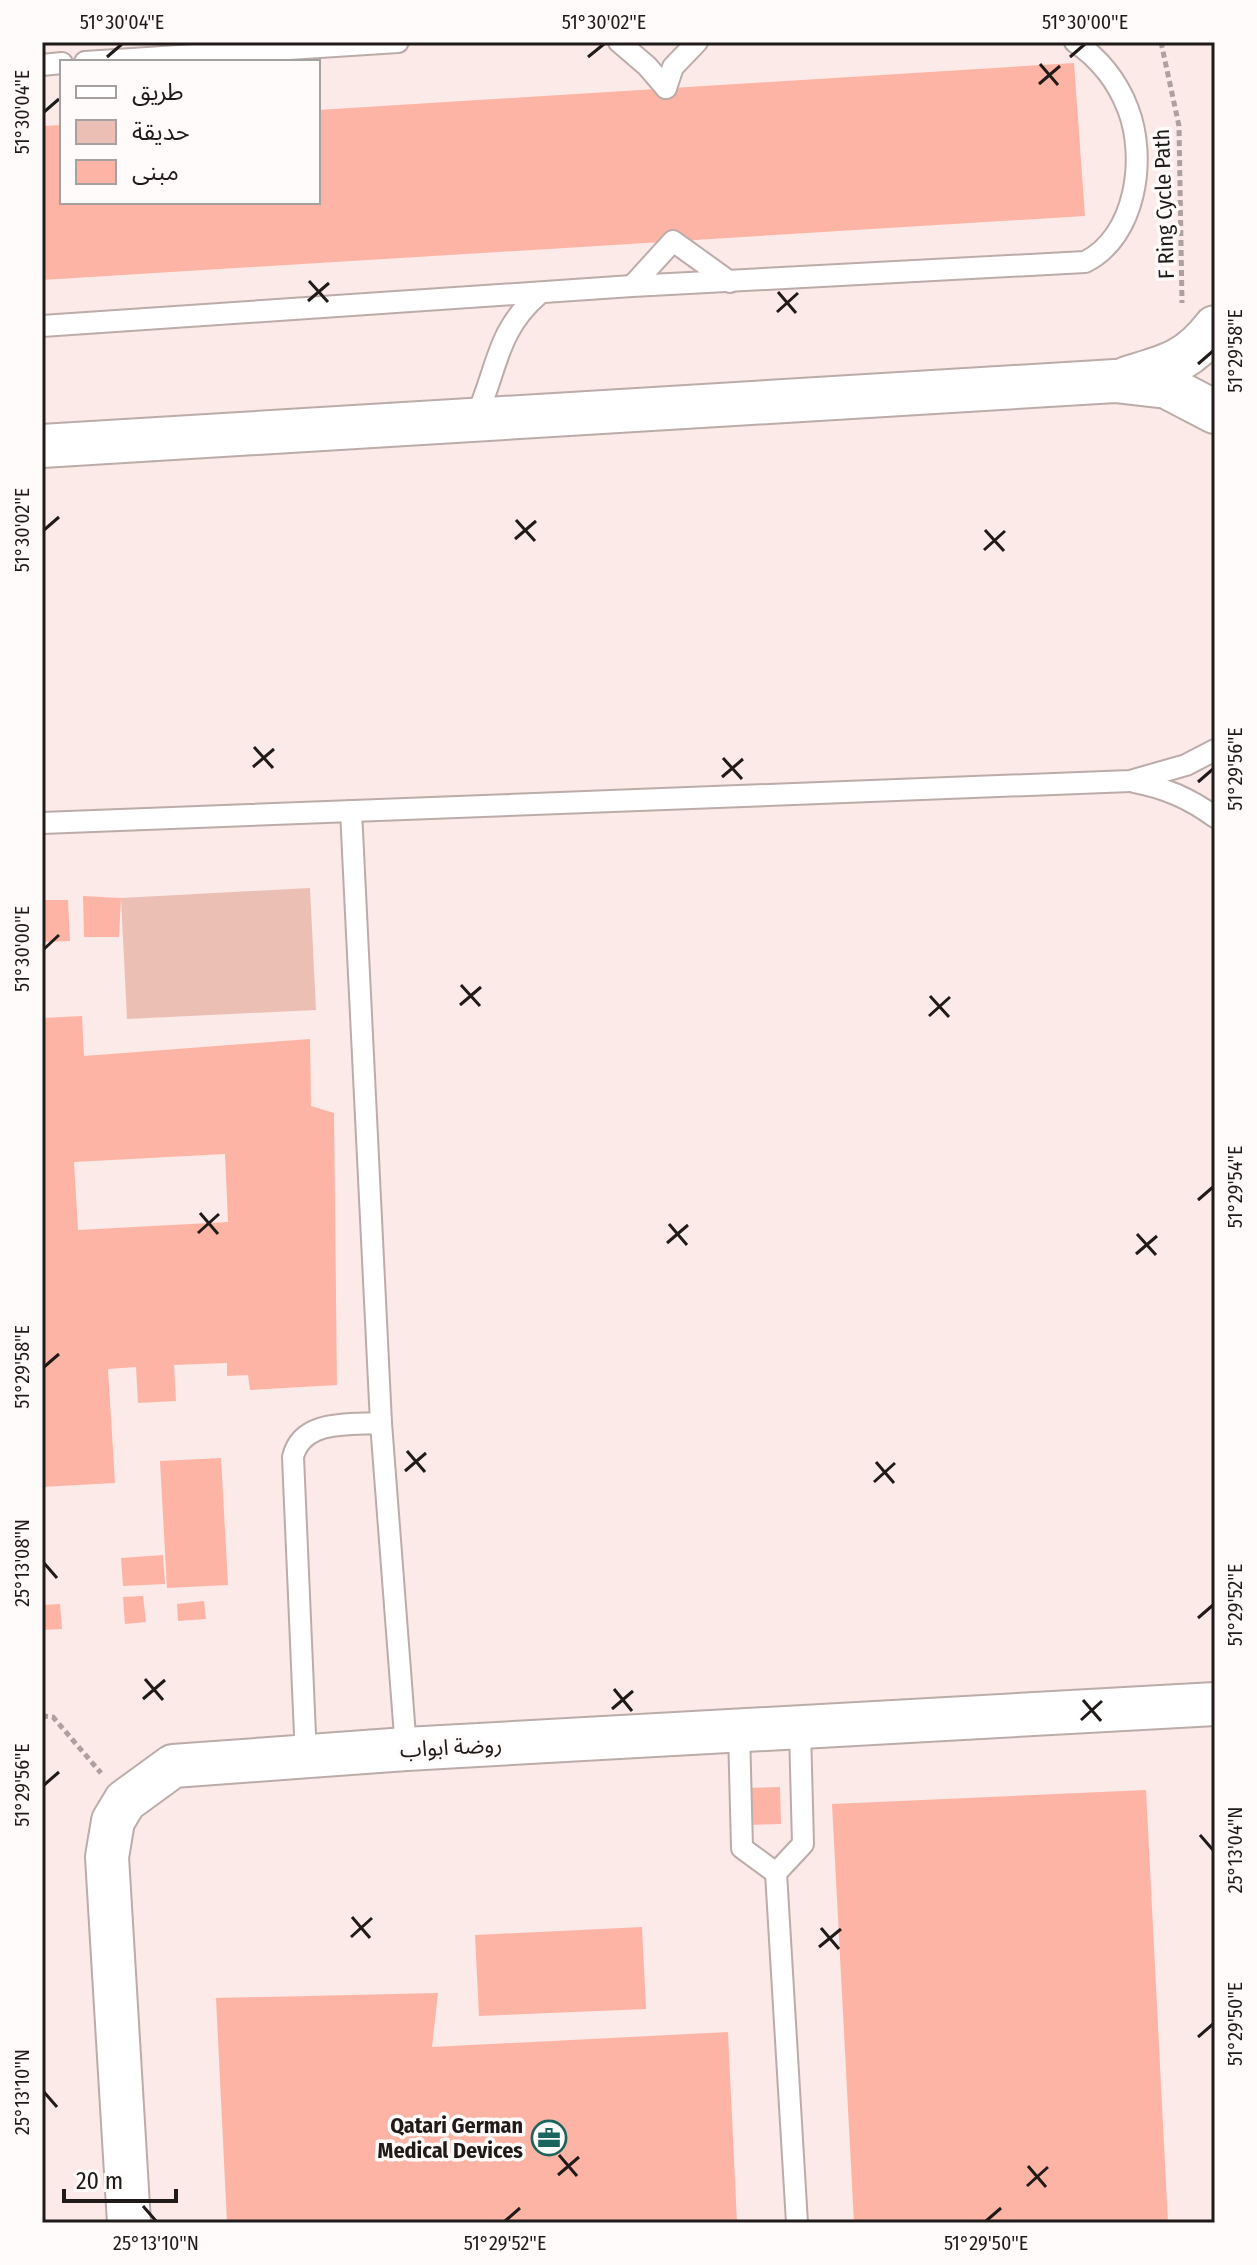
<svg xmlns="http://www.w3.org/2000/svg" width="1257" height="2265" font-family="'Fira Sans Condensed','Noto Sans Arabic',sans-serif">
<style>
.green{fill:#ecbfb5}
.building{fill:#fdb4a5;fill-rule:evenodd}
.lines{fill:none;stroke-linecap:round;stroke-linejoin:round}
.lane-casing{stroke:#bcaca9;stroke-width:24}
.street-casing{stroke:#bcaca9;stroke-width:46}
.path{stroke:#ada09e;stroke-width:5;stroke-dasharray:6 4;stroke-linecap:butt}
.lane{stroke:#fff;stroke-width:20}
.street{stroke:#fff;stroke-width:42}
.ticks{fill:none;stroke:#201a19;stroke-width:3}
.labels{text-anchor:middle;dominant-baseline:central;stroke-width:7;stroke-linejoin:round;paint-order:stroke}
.street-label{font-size:22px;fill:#201a19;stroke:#fefbfa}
.poi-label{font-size:22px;font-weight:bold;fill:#201a19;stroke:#fefbfa;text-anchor:end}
.neatline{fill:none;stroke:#201a19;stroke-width:3}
.ticks-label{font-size:20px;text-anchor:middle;fill:#201a19}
</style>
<rect width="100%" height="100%" fill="#fbeae7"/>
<polygon class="green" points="310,888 316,1010 127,1019 121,898"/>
<g class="building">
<polygon points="1074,63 1085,216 42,280 42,126 62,125 62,202 318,202 318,110"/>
<polygon points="83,896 121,898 119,937 84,937"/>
<polygon points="42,900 68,900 70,941 42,942"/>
<path d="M82,1016L84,1056L310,1039L311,1106L334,1113L337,1385L250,1390L248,1375L227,1376V1363L174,1365L176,1401L138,1403L136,1367L108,1369L115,1483L42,1487V1018ZM225,1154L228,1222L78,1230L74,1162Z"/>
<polygon points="221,1458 228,1585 167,1588 160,1461"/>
<polygon points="163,1555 165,1584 123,1586 121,1558"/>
<polygon points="143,1596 146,1622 125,1624 123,1597"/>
<polygon points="204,1601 206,1619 178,1621 177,1604"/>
<polygon points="60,1604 62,1629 42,1630 42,1605"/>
<polygon points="780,1787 781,1824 745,1825 744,1788"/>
<polygon points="1146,1790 1168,2223 854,2223 832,1804"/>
<polygon points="642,1927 646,2009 479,2016 475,1935"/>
<polygon points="438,1993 432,2047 728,2032 737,2223 227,2223 216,1998"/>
</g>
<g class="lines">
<g class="lane-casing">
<g id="lane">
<polyline points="619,42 647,66 666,88"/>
<polyline points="85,62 398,42"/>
<polyline points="42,65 62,63"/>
<polyline points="666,88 673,67 697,42"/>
<polyline points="632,286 673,241 730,282"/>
<path d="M42,326L632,286L1085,262C1136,237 1147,158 1128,109C1117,80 1100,59 1075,42"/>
<path d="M475,419C498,370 495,332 539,294"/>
<path d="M1134,782C1165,788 1189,798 1215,817"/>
<polyline points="351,811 381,1423 406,1749"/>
<polyline points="42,823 1130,781 1186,765 1215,750"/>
<polyline points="739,1731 742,1848 776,1873"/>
<path d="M306,1758L293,1457C302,1419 350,1425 381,1423"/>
<polyline points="797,2223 776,1873 803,1844 800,1730"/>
</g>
</g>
<g class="street-casing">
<g id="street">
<path d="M1127,378C1167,366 1188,362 1215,327"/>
<polyline points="42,446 1115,381 1167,387 1215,412"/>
<polyline points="129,2223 107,1857 113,1821 125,1801 173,1766 406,1749 1215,1704"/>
</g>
</g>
<g class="path">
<polyline points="1161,42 1179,126 1182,303"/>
<polyline points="42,1716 53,1717 101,1773"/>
</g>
<use href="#lane" class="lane"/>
<use href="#street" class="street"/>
</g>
<path class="ticks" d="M107,57L122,44M588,57L604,44M1070,57L1085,44M1040,64L1058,85M1039,84L1060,66M44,112L59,99M309,281L328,302M778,292L796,313M308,301L329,283M777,312L798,293M1198,364L1213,351M516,520L535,541M44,530L59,517M985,530L1004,551M515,539L536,521M984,550L1005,531M254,747L273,768M723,758L742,779M253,767L274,749M722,777L743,759M1198,782L1213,769M44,949L59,935M461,985L480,1006M930,996L949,1017M460,1005L481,987M929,1016L950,997M1198,1200L1213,1187M200,1213L218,1234M669,1224L687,1245M198,1233L219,1214M1137,1234L1156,1255M667,1243L688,1225M1136,1254L1157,1236M44,1367L59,1354M407,1451L425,1472M876,1462L894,1483M405,1471L426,1453M874,1482L895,1463M44,1563L57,1578M1198,1618L1213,1605M145,1679L163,1700M614,1689L632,1711M143,1699L165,1680M1083,1700L1101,1721M612,1709L633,1691M1081,1720L1102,1701M44,1785L59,1772M1200,1835L1213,1850M352,1917L370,1938M821,1928L839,1949M351,1937L372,1918M819,1947L841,1929M1198,2037L1213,2024M44,2092L57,2107M559,2155L577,2176M1028,2166L1046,2187M558,2175L579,2157M1027,2186L1048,2167M143,2206L156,2221M505,2221L520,2208M986,2221L1001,2208"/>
<defs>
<g id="office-ring" transform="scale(1.8)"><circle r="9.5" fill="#fefbfa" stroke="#1a665f" stroke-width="1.5"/><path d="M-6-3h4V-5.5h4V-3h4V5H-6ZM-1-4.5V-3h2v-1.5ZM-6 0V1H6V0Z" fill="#1a665f"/></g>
</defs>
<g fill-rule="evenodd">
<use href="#office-ring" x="549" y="2138"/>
</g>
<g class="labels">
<g class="street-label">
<text transform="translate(1164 204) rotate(-92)">F Ring Cycle Path</text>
<text transform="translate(451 1747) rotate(-3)">روضة ابواب</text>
</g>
<g class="poi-label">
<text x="523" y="2125">Qatari German<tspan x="523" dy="25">Medical Devices</tspan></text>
</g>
</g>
<rect width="1257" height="2265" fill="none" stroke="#fefbfa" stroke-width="88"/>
<rect x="60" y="60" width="260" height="144" fill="#fefbfa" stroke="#a5a1a0" stroke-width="2"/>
<rect x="76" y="86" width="40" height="12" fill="#ffffff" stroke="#a5a1a0" stroke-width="2"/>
<text x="132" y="100" font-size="24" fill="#201a19">طريق</text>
<rect x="76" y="120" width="40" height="24" fill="#ecbfb5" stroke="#a5a1a0" stroke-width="2"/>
<text x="132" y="140" font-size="24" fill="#201a19">حديقة</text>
<rect x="76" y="160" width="40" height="24" fill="#fdb4a5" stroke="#a5a1a0" stroke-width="2"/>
<text x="132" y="180" font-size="24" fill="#201a19">مبنى</text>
<path d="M64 2189v12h112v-12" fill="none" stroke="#201a19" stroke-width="4"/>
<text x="76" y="2189" font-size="24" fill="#201a19" stroke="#fefbfa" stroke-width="6" paint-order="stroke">20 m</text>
<rect x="44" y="44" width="1169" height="2177" class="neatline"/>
<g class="ticks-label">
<text x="122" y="29">51°30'04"E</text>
<text x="604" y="29">51°30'02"E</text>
<text x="1085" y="29">51°30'00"E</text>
<text transform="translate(22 112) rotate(-90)" y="7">51°30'04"E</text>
<text transform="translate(1235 351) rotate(-90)" y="7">51°29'58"E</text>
<text transform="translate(22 530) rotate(-90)" y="7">51°30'02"E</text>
<text transform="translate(1235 769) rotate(-90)" y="7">51°29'56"E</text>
<text transform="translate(22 949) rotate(-90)" y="7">51°30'00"E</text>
<text transform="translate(1235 1187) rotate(-90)" y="7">51°29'54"E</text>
<text transform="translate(22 1367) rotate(-90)" y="7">51°29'58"E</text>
<text transform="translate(22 1563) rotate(-90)" y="7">25°13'08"N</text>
<text transform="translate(1235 1605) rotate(-90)" y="7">51°29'52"E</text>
<text transform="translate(22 1785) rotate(-90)" y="7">51°29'56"E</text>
<text transform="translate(1235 1850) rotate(-90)" y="7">25°13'04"N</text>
<text transform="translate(1235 2024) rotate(-90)" y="7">51°29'50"E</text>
<text transform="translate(22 2092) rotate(-90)" y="7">25°13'10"N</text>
<text x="156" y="2250">25°13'10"N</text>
<text x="505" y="2250">51°29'52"E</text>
<text x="986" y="2250">51°29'50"E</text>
</g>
</svg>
